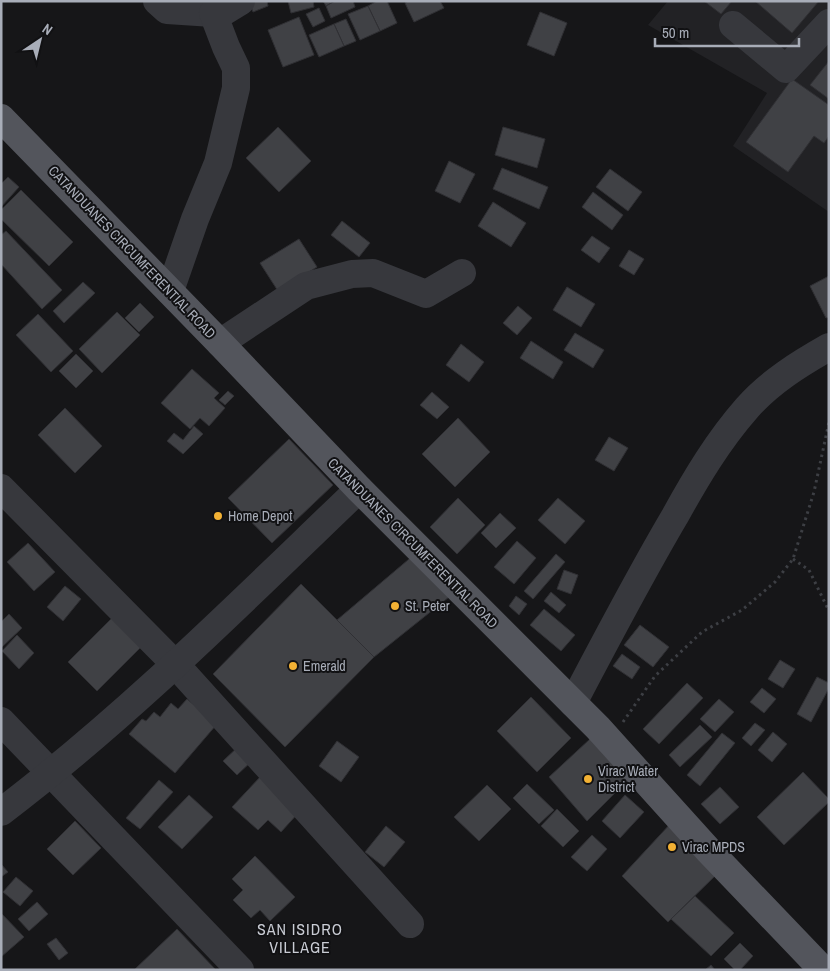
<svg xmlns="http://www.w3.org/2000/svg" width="830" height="971" font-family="'Archivo Narrow',sans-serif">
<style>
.built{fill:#222225}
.building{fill:#404145;stroke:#303034}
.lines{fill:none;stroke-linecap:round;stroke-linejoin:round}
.path{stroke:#3d3f44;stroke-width:3;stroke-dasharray:2.5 4;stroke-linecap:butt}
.minor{stroke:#37383d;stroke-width:28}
.major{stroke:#53555c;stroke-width:28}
.poi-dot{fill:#f2b134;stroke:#111113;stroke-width:2}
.labels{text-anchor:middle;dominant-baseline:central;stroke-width:4;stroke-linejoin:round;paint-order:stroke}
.street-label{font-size:14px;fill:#a8adb8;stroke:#111113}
.poi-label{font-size:14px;fill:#a8adb8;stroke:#111113;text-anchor:start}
.quarter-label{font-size:16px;letter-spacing:1px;fill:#c9ccd4;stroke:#111113}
</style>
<rect width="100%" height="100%" fill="#161618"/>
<polygon class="built" points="668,1 829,1 829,212 733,146 767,93 648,25"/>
<g class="building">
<polygon points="249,1 267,1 268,6 253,12"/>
<polygon points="288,1 313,1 314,7 291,13"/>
<polygon points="323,1 335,1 326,6"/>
<polygon points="335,1 353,1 355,7 331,18 326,6"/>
<polygon points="377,1 387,1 397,23 380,31 368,6"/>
<polygon points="408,1 440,1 444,8 414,22 405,3"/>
<polygon points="704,1 732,1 721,14"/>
<polygon points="755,1 819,1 792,33"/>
<polygon points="368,6 380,31 360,40 348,14"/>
<polygon points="319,8 325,21 313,27 306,14"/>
<polygon points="540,12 567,23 554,56 527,45"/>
<polygon points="299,17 314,55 283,67 268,30"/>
<polygon points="346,19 356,41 344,46 334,24"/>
<polygon points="334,24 344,46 319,57 309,35"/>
<polygon points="829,61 829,99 810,85"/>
<polygon points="792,79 829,105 829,136 824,143 814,136 788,172 746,142"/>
<polygon points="278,127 311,161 279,192 246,158"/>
<polygon points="503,127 545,139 537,168 495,155"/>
<polygon points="449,161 475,174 460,203 435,191"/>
<polygon points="502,168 548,187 539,209 493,189"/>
<polygon points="610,169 642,192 628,211 596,187"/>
<polygon points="8,177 19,187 1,207 1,184"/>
<polygon points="21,190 73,242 49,266 1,219 1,210"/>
<polygon points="593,192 623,215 612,230 582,207"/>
<polygon points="493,202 526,223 511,247 478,226"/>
<polygon points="342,221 370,243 359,257 331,235"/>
<polygon points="6,231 62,290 42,309 1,264 1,235"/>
<polygon points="592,236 610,248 599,263 581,250"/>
<polygon points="299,239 317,267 278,291 260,263"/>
<polygon points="629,250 644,259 634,275 619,266"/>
<polygon points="829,276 829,317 826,318 810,286"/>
<polygon points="83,282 95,293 64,323 53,311"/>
<polygon points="567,287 595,304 581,327 553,310"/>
<polygon points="140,303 154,317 139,332 125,318"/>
<polygon points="518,306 532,318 517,335 503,323"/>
<polygon points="117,312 140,335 102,373 79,349"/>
<polygon points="38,314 73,351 51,372 16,335"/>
<polygon points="575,333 604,350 593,368 564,350"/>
<polygon points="531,341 563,362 553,379 520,358"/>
<polygon points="461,344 484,362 469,382 446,365"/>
<polygon points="76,354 93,371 76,388 59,371"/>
<polygon points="192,369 219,393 214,398 225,408 209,426 200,418 190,429 161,403"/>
<polygon points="228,391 234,396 225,405 219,400"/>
<polygon points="432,392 449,407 437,419 420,405"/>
<polygon points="65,408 102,446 75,473 38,435"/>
<polygon points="458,418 490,452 455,487 422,454"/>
<polygon points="194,426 203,434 183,454 167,441 174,433 183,440"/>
<polygon points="609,437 628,448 614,471 595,460"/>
<polygon points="289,439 333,485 272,543 228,498"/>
<polygon points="458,498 485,525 457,554 430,527"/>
<polygon points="558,498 585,521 565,544 538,520"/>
<polygon points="500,513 516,528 496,548 481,533"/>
<polygon points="517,541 536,558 514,584 494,567"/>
<polygon points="28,543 55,572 34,591 7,562"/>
<polygon points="415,554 454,593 374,657 337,620"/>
<polygon points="556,554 565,562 533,599 524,591"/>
<polygon points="564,570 578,575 571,594 557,589"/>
<polygon points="301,584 374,657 285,747 213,674"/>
<polygon points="65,586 81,599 63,621 47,607"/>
<polygon points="551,592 566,605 559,613 544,601"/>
<polygon points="516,596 527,604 519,615 509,606"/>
<polygon points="544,609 575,635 561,651 530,625"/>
<polygon points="117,613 146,642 97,691 68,662"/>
<polygon points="9,614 22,628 1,648 1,622"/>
<polygon points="640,625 669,647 653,667 624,645"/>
<polygon points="17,635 34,653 19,669 2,651"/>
<polygon points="622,654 640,667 632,679 613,666"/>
<polygon points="780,660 795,669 783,688 768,679"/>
<polygon points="817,677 829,683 829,688 811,722 797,714"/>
<polygon points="687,683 703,698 659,744 643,729"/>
<polygon points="762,688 776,699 764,713 750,702"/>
<polygon points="531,697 571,738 537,772 497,731"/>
<polygon points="187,699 217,724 175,773 129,734 142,719 146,721 154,712 160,717 171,703 178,709"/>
<polygon points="719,699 734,712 715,732 700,719"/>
<polygon points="755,723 765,730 751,746 742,738"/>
<polygon points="700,725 712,737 680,767 669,755"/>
<polygon points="773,732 787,744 772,762 758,750"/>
<polygon points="722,733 735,743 700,786 687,775"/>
<polygon points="590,739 628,780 587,821 549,777"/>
<polygon points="337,741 359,757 341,782 319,766"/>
<polygon points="240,745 253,760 237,775 223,761"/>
<polygon points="803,772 829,799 829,802 784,845 757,817"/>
<polygon points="261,776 300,811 281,832 268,820 258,830 232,807"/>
<polygon points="159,780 173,792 140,829 126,818"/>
<polygon points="527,784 554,810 539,824 513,798"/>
<polygon points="487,785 511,809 479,841 454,817"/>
<polygon points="720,787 739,807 720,824 701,804"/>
<polygon points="189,795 213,817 182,849 158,827"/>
<polygon points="625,795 644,812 620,838 602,821"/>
<polygon points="557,809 579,831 563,847 541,826"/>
<polygon points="75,821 101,848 73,875 47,849"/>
<polygon points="672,822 718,873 668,922 622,876"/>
<polygon points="386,826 405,842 384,867 365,852"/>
<polygon points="592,835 607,849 587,871 571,857"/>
<polygon points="255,856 295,897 270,921 260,910 251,918 233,900 243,890 232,879"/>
<polygon points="1,864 8,872 1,877"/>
<polygon points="16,877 33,891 20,906 3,892"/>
<polygon points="695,896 734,933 711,956 671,919"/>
<polygon points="37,902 48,914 29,931 18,919"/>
<polygon points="1,913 24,937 1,957"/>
<polygon points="177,929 216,970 134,970"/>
<polygon points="56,938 68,953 59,960 47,944"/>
<polygon points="740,943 753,956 740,970 735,970 724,959"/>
<polygon points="711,965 715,970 705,970"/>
</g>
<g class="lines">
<g class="path">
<polyline points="793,559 809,570 829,611"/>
<polyline points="623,722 655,676 702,632 742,610 775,582 793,559 814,492 829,422"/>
</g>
<g class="minor">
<polyline points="157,1 167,10 213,13"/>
<polyline points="733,25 786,69 829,23"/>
<polyline points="170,291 195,219 218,163 236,88 236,68 226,47 213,13 223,12 241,1"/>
<polyline points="220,343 306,286 352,274 373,273 426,294 462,273"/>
<polyline points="1,488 175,664 410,924"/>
<path d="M573,703C606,640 639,577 675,516C696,478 718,441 747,408C770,382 799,364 829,347"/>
<polyline points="1,721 240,970"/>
<path d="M1,812C129,715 243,600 359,489"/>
</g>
<polyline class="major" points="1,118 220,343 359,489 598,728 709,851 823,970"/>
</g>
<g class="poi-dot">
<circle cx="218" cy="516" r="5"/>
<circle cx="395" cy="606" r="5"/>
<circle cx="293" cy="666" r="5"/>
<circle cx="588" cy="779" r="5"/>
<circle cx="672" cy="847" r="5"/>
</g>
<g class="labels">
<g class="street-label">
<text transform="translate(132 252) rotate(46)">CATANDUANES CIRCUMFERENTIAL ROAD</text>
<text transform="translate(413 543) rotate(45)">CATANDUANES CIRCUMFERENTIAL ROAD</text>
</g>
<g class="poi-label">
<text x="228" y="516">Home Depot</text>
<text x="405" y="606">St. Peter</text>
<text x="303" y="666">Emerald</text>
<text x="598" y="771">Virac Water<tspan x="598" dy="16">District</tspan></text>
<text x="682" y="847">Virac MPDS</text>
</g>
<g class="quarter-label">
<text x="300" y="929">SAN ISIDRO<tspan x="300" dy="18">VILLAGE</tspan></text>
</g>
</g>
<rect width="830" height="971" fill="none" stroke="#a8adb8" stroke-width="5"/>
<g transform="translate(40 40) rotate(35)" stroke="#111113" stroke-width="4" paint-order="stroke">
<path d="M0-4L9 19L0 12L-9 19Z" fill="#a8adb8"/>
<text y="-8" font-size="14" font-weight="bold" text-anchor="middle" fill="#a8adb8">N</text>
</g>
<path d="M655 38v8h144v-8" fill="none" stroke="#a8adb8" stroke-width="2.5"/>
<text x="662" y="38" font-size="15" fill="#a8adb8" stroke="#111113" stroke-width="4" paint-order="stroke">50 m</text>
</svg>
